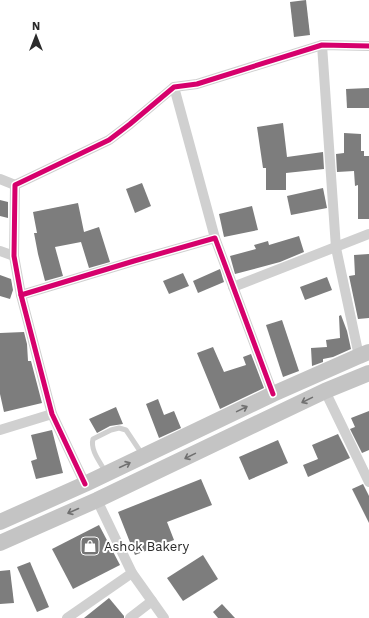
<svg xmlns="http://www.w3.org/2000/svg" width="369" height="618" font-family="'Work Sans',sans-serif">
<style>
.building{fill:#7d7d7d}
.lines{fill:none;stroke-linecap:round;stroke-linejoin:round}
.lane{stroke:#d0d0d0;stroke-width:5}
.street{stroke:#d0d0d0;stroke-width:10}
.primary{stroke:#c4c4c4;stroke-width:16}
.cycleway-casing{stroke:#fff;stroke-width:8}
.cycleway{stroke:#d6006c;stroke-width:5}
.oneway{stroke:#707070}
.labels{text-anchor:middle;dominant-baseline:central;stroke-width:4;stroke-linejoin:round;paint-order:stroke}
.poi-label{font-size:13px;fill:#2b2b2b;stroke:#fff;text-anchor:start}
</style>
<rect width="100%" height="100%" fill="#fff"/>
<g class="building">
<polygon points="306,0 310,35 294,37 290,2"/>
<polygon points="369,88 369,108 347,108 346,89"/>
<polygon points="283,123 287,157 323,152 324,169 286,173 286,190 266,190 266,168 263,168 257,127"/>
<polygon points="344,133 361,134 361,151 364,151 364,156 369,156 369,219 358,219 358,185 355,186 354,171 337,172 336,154 344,153"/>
<polygon points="142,183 151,206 135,213 126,189"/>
<polygon points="323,188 327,208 291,215 287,196"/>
<polygon points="0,200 8,202 8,218 0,216"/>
<polygon points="78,203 84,232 99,227 110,262 89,268 81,242 55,247 63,276 45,281 38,254 34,233 37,233 33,212"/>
<polygon points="252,206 258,230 224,237 219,214"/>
<polygon points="299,236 304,252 280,262 235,274 230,256 256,249 254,245 268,241 269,245"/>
<polygon points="369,254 369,318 358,319 349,276 355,275 354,255"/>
<polygon points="220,269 224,282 198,293 193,281"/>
<polygon points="183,273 189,286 169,294 163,281"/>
<polygon points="0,275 11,279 13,290 10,299 0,296"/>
<polygon points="327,277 332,290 305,300 300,287"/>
<polygon points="341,315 347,331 351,349 333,357 323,359 323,362 312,366 311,348 327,347 326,340 340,338 339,316"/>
<polygon points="282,320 299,371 283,377 266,325"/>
<polygon points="24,332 27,344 28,361 31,361 42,403 4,412 0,394 0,333"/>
<polygon points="213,347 224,372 246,365 243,357 251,354 264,388 220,409 197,353"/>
<polygon points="158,399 164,415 174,411 181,428 159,438 146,404"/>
<polygon points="116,407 123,424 110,426 97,433 89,419"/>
<polygon points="369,411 369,450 362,453 350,429 355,427 351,418"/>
<polygon points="52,430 63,473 36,479 31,461 37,459 31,435"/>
<polygon points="338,434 350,458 308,477 303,465 318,459 312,445"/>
<polygon points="278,440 288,463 249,480 239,457"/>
<polygon points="201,479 212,505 167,522 174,540 135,555 118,512"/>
<polygon points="363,484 369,496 369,523 352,489"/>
<polygon points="99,525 120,565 73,589 52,549"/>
<polygon points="203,555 218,579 183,601 167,578"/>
<polygon points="30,562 49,607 37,612 17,567"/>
<polygon points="10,570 14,603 0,604 0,571"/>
<polygon points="109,598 124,616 124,618 84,618"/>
<polygon points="222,604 235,618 218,618 213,612"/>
</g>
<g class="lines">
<path class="lane" d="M105,471C100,462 90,450 93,439L111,430L119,428L126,430L142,454"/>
<g class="street">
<polyline points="322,45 336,248 359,356"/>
<polyline points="174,87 215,238"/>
<polyline points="0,179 15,185"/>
<polyline points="0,251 14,256"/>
<polyline points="233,287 369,234"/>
<polyline points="21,295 134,261 215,238 273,394"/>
<polyline points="325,391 369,482"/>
<polyline points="0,430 52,414"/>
<polyline points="85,484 52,414 21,295 14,256 15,185 109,140 130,124 174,87 197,84 322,45 369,46"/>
<polyline points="97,500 132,573 164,618"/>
<polyline points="67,618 132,573"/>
<polyline points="130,618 152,601"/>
</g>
<g class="primary">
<polyline points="0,522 85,484 273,394 359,356 369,352"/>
<polyline points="0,543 97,500 325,391 369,373"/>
</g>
<g class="cycleway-casing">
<g id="cycleway">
<polyline points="21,295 134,261 215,238 273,394"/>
<polyline points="85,484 52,414 21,295 14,256 15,185 109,140 130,124 174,87 197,84 322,45 369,46"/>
</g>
</g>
<use href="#cycleway" class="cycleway"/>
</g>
<defs><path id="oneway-shaft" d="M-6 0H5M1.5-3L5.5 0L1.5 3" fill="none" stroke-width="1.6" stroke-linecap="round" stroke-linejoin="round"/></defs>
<g class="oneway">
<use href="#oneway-shaft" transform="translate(307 400) rotate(154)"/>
<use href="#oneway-shaft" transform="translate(242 409) rotate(-26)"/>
<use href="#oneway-shaft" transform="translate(190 456) rotate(154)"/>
<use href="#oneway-shaft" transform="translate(125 465) rotate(-25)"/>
<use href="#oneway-shaft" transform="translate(73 511) rotate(156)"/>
</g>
<defs>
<g id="shop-square" transform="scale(1)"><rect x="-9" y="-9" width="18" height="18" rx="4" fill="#757575" stroke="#fff"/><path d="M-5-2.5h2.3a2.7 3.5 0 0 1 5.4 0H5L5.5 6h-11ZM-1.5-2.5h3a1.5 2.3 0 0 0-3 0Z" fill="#fff"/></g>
</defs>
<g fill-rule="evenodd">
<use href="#shop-square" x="90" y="546"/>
</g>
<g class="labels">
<g class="poi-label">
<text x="104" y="546">Ashok Bakery</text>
</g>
</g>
<g transform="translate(36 36)" stroke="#ffffff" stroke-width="3" paint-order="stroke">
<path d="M0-3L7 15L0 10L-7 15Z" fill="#2b2b2b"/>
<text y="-6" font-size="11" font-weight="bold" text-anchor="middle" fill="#2b2b2b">N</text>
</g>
</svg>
